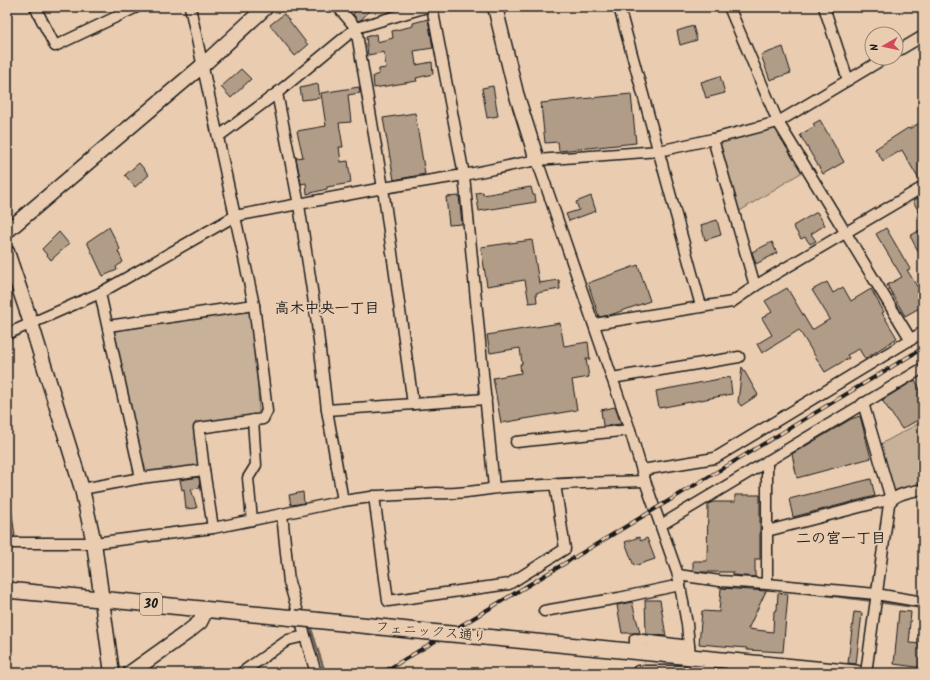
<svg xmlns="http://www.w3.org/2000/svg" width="930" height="680" font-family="Kalam,'Klee One',sans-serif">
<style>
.green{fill:#c8b199;stroke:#72665a}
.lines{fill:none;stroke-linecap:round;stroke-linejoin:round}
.stream{stroke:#685d53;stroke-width:2.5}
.building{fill:#b19c88;stroke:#1c1c1c}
.street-casing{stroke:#1c1c1c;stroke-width:13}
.secondary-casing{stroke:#1c1c1c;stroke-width:17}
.primary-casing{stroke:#1c1c1c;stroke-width:18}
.street{stroke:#eacdb1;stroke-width:10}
.secondary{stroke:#eacdb1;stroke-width:14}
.primary{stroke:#eacdb1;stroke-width:15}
.rail-casing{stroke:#1c1c1c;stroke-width:4}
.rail{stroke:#eacdb1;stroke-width:2.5;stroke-dasharray:8;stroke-linecap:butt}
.primary-bridge-casing{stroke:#1c1c1c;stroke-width:18;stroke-linecap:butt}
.primary-bridge{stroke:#eacdb1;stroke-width:15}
.labels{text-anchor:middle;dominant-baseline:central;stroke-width:3.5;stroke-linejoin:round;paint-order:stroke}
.shield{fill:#eacdb1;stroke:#5a5149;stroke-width:1}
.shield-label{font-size:13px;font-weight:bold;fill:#1c1c1c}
.street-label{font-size:14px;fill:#1c1c1c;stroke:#eacdb1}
.neighbourhood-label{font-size:15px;font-weight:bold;fill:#1c1c1c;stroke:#eacdb1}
</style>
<rect width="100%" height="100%" fill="#eacdb1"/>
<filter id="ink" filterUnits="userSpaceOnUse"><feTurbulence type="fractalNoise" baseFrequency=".025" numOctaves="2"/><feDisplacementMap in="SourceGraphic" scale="8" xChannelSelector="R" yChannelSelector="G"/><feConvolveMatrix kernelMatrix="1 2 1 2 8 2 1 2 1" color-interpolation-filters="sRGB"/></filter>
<g filter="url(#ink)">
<g class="green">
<polygon points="778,122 807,169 735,214 713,139"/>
<polygon points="254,305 259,414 199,428 204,470 141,478 109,332"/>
<polygon points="923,421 923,487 892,495 877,446"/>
</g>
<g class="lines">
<g class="stream">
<polyline points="810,593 873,601"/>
<polyline points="878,602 923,608"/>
<polyline points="311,629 325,673"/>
</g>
</g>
<g class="building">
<polygon points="360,7 366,7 369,11 362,19 358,21 353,14"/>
<polygon points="284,14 308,45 295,56 270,25"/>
<polygon points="428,19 433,48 414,51 416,65 432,62 433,74 416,78 417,81 374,88 373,76 379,74 379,69 386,68 384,52 368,55 366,37 376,34 377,42 393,38 392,31 413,26 413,23"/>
<polygon points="693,26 697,40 680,45 677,31"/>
<polygon points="783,47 791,73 770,80 761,55"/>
<polygon points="241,69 251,79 231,98 221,87"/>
<polygon points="720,76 725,93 706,98 701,82"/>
<polygon points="318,84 320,98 302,100 300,88"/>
<polygon points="493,86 498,116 487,118 482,88"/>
<polygon points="359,87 360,93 348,95 351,122 339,123 343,147 339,147 341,162 348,161 351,183 327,187 327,189 307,194 306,183 301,184 296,158 303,157 297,131 326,126 321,93"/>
<polygon points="631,94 636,143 559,151 558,142 545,143 541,103"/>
<polygon points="415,113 425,174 394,180 383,118"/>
<polygon points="820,120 844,162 823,174 800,135 815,126 813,124"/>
<polygon points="923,121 923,175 918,178 902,150 883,161 875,149 908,128 909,129"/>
<polygon points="139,163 149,175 135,187 125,175"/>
<polygon points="531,187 533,195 535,195 536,202 479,211 476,193 483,192 483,195"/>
<polygon points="459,196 462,224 449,225 446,197"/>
<polygon points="591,196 596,211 569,221 566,214 579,210 576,202"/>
<polygon points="921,196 923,200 923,219 913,201"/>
<polygon points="817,212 825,225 811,234 816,241 810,244 805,237 801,239 793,226"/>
<polygon points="717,220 721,235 705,240 701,225"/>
<polygon points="109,227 120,249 118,251 123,262 116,267 117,270 103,276 87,242"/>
<polygon points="886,228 910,269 907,270 923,296 923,306 905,316 887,285 902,277 876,234"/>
<polygon points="923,228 923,260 910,236"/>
<polygon points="59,232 69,244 51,260 42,249"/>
<polygon points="532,240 539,283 559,280 560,289 536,293 537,302 529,303 525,280 487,286 481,247"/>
<polygon points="772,242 777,253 756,264 752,252"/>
<polygon points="638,265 650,301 610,315 599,317 588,283"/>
<polygon points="827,282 833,293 843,287 851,301 871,289 884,312 882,313 897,338 865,359 859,349 847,355 849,358 825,372 799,330 762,353 757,344 772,335 762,318 772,312 765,301 787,288 812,330 830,319 812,290"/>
<polygon points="560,323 564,346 588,342 590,359 586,359 589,377 572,380 577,410 501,423 493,378 521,373 520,364 522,364 520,348 490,353 487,335"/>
<polygon points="742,367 758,395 741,406 738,402"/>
<polygon points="730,377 732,394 659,408 656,391"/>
<polygon points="915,380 923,395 923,417 902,429 882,400"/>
<polygon points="615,407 621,424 603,426 601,410"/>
<polygon points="860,416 871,458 797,478 792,454 851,419"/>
<polygon points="199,477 200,488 191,489 197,508 186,509 184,489 182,490 180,480"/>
<polygon points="871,479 875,496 793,517 789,499"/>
<polygon points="303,492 304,503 291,505 289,495"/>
<polygon points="735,495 760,495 760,559 755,559 755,577 733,575 733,572 703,572 693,571 693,561 707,561 708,504 713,502 735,502"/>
<polygon points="7,507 11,507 15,536 7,536"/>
<polygon points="639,537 641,541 647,538 655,559 634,566 625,542"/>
<polygon points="721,588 766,591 748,629 773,632 774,611 777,610 778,593 788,594 783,652 747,650 747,648 699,644 702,611 719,612"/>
<polygon points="645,600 660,600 666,636 646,634"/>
<polygon points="632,602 640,633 622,633 617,605"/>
<polygon points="899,611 911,612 909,633 910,633 909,643 923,644 923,668 894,664"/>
<polygon points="854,612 862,613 856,664 848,663"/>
</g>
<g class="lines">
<g class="street-casing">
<g id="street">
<polyline points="35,7 55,46 137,7"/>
<polyline points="338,7 356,28 383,188 413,404"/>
<polyline points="432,7 464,175 494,488"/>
<polyline points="619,7 701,306"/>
<polyline points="729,7 778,122 911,340"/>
<polyline points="824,7 848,80"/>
<polyline points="896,52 923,36"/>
<polyline points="277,93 299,205 316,316 327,410 343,501"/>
<polyline points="219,136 277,93 356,28 427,7"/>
<polyline points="713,139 755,286"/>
<polyline points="537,160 630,430 645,481 678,575 687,624 690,656"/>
<polyline points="100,293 141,478"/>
<polyline points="594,324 732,302 755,286 923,187"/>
<polyline points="108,326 254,305"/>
<polyline points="7,334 100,293 235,216 383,188 464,175 537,160 659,151 713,139 778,122 885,58"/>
<polyline points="612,378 739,357"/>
<polyline points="327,410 486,399"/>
<polyline points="516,442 630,430"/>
<polyline points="767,461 767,584"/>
<polyline points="204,470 213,528"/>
<polyline points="642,470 715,458 923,332"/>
<polyline points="82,489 141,478 204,470 199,428 263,419 267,411 254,305 190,7"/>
<polyline points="374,496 388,601 509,584 565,549 555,484"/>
<polyline points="282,514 289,582 316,673"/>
<polyline points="252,520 248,478 256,465 253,420"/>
<polyline points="661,525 923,368"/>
<polyline points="767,531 891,499 863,403"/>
<path d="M7,543H94L213,528L282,514L343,501L378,496L437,493C460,495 484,489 507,487C553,484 599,482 645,481"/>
<polyline points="678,575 720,581 767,584 876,594 923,602"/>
<polyline points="544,611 619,598 680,585"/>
<polyline points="635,643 635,639 689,646"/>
<polyline points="730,660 734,673"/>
<polyline points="241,673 288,640 305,636"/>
<polyline points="639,673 638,671 705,671 709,668 711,658"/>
<path d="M866,673L889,504C895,493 911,492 923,489"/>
</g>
</g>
<g class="secondary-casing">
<g id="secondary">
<polyline points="495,7 516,93 537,160"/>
<polyline points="7,231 203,65 266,7"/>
<polyline points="7,252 31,323 82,489 94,543 112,673"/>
<polyline points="130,673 189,631 200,622 206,610"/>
</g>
</g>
<g class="primary-casing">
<g id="primary">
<polyline points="7,590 295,618"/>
<polyline points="314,620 418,631"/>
<polyline points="485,637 856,673"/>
</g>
</g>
<use href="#street" class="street"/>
<use href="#secondary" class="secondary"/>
<use href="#primary" class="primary"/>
<g class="rail-casing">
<polyline id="rail" points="382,673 923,348"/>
</g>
<use href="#rail" class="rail"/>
<g class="primary-bridge-casing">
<g id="primary-bridge">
<polyline points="295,618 314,620"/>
<polyline points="418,631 485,637"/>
</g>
</g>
<use href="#primary-bridge" class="primary-bridge"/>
</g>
</g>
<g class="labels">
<rect class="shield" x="140" y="593" width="22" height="22" rx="3"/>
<g class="shield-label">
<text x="151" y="604">30</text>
</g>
<g class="street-label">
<text transform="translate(431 632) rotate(5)">フェニックス通り</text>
</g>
<g class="neighbourhood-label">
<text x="327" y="309">高木中央一丁目</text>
<text x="841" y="539">二の宮一丁目</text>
</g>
</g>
<rect width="930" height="680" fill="none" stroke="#eacdb1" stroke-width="24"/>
<rect x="12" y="12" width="906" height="656" fill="none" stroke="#1c1c1c" stroke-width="1.5" filter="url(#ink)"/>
<g transform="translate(884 46) rotate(261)"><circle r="19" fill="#eacdb1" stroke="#988675"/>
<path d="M0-3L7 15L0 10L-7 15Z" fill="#d1495b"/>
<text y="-6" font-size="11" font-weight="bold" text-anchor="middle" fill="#1c1c1c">N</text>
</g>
</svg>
